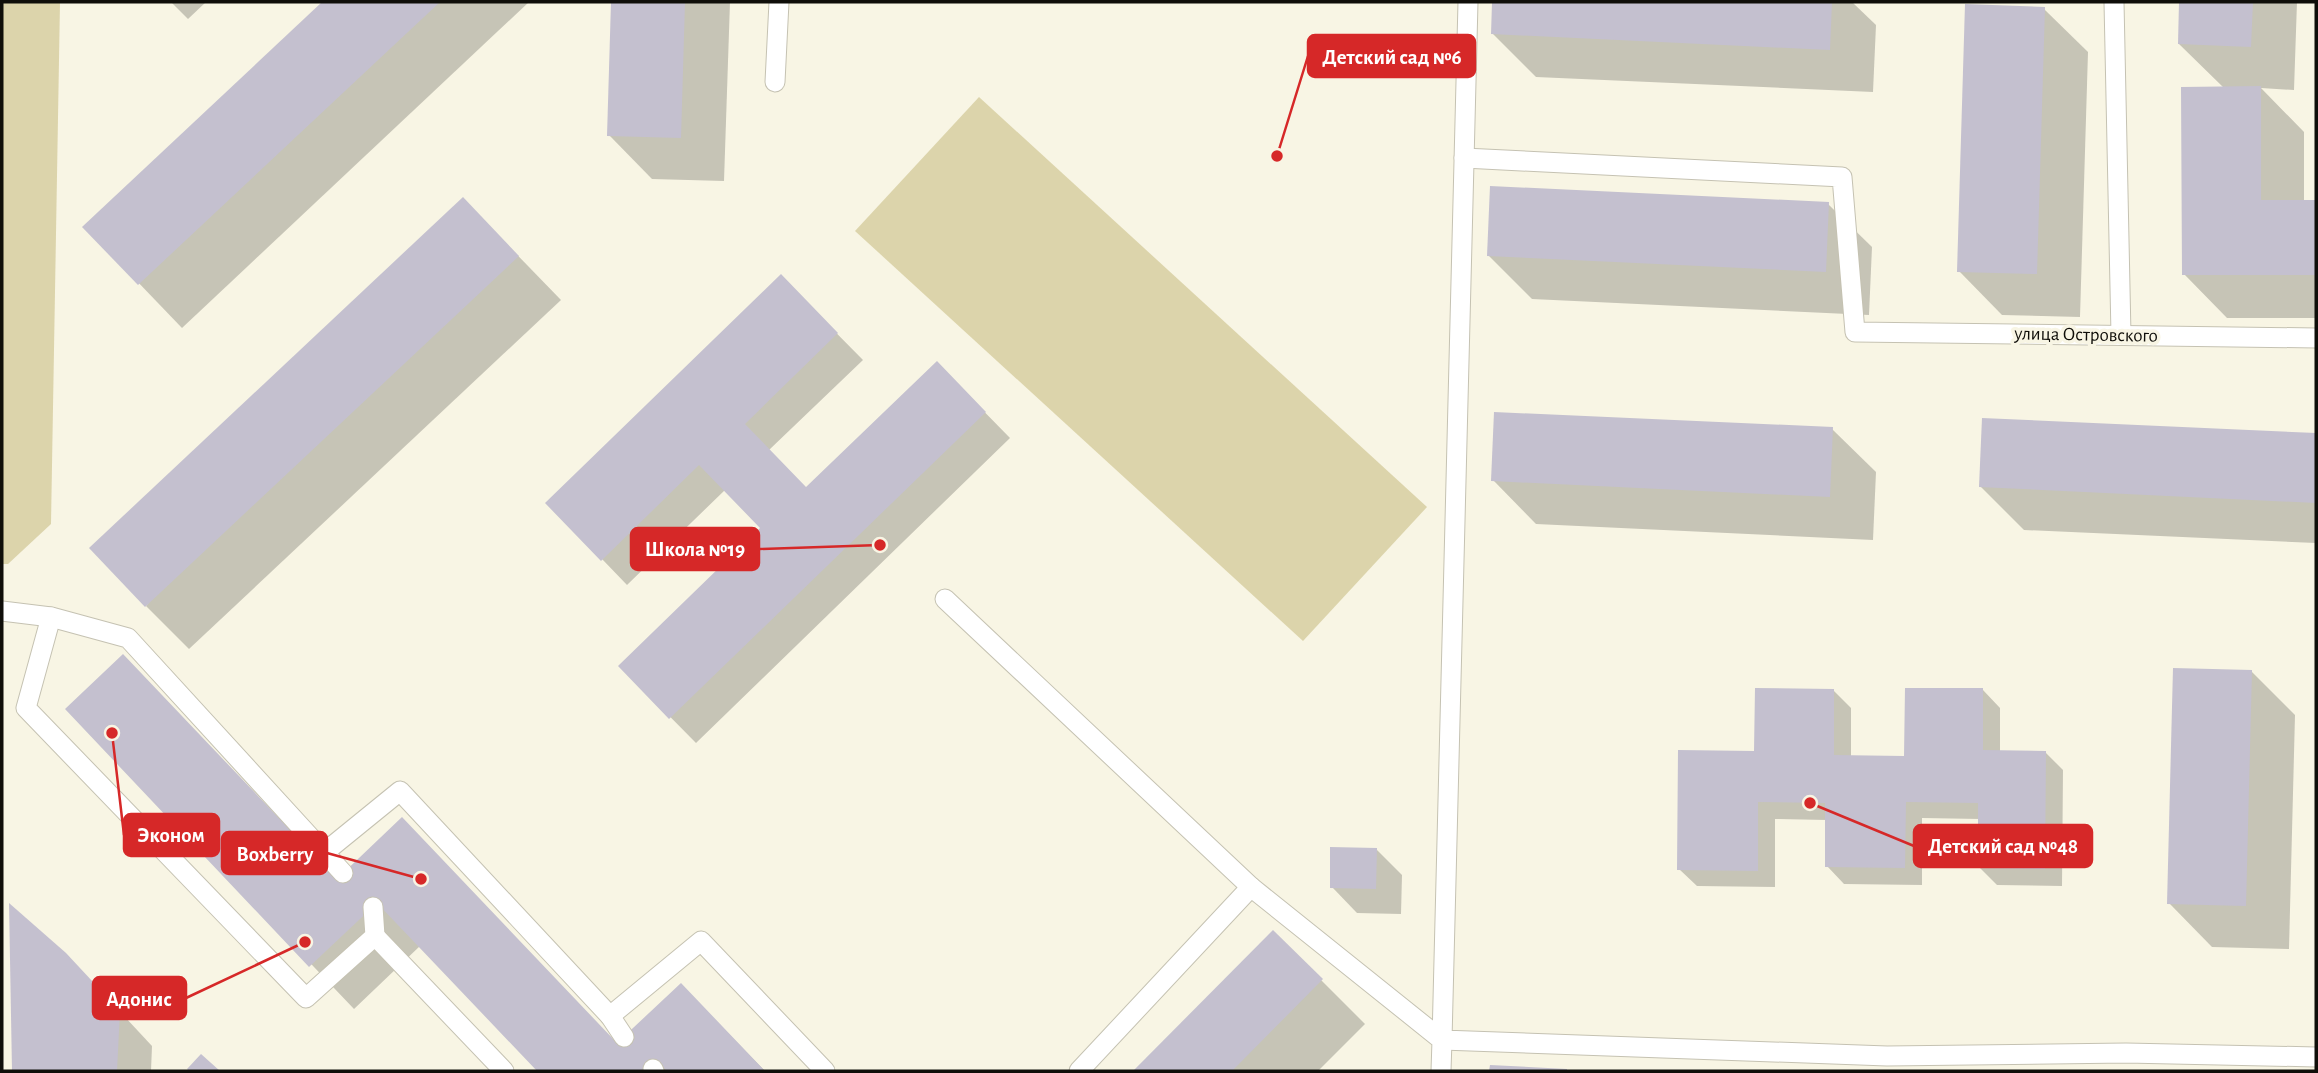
<svg xmlns="http://www.w3.org/2000/svg" width="2318" height="1073" font-family="'Alegreya Sans',sans-serif">
<style>
.green{fill:#dcd4ab}
.shadow{fill:#0003}
.building{fill:#c4c0cf}
.lines{fill:none;stroke-linecap:round;stroke-linejoin:round}
.lane-casing{stroke:#c5c2b2;stroke-width:21}
.lane{stroke:#fff;stroke-width:19}
.labels{text-anchor:middle;dominant-baseline:central;stroke-width:7;stroke-linejoin:round;paint-order:stroke}
.street-label{font-size:19px;fill:#0f0e09;stroke:#f8f5e4}
.leader{fill:none;stroke:#d62828;stroke-width:2.5}
.callout-dot{fill:#d62828;stroke:#f8f5e4;stroke-width:2.5}
.callout{fill:#d62828;stroke:#d62828;stroke-width:2.5}
.callout-label{font-size:21px;text-anchor:middle;font-weight:bold;fill:#fff}
</style>
<rect width="100%" height="100%" fill="#f8f5e4"/>
<g class="green">
<polygon points="2,2 60,2 51,524 8,564 2,564"/>
<polygon points="979,97 1427,507 1303,641 855,231"/>
</g>
<g class="shadow">
<polygon points="171,2 206,2 188,19"/>
<polygon points="324,2 529,2 182,328 85,227"/>
<polygon points="613,2 730,2 724,181 652,179 609,135"/>
<polygon points="1494,2 1852,2 1876,25 1873,92 1536,77 1492,33"/>
<polygon points="2180,2 2297,2 2294,90 2261,88 2304,132 2304,202 2316,202 2316,318 2227,318 2184,274 2224,88 2179,44"/>
<polygon points="2044,9 2088,52 2080,317 2002,315 1959,271"/>
<polygon points="463,199 561,300 189,649 146,606"/>
<polygon points="1828,204 1872,247 1869,315 1532,299 1488,255"/>
<polygon points="781,277 863,360 769,450 807,490 962,389 1010,438 696,743 620,666 762,528 725,490 627,585 602,559"/>
<polygon points="1983,420 2316,435 2316,543 2024,530 1980,486"/>
<polygon points="1832,429 1876,472 1873,540 1536,524 1493,480"/>
<polygon points="2251,671 2295,715 2289,949 2212,947 2169,903"/>
<polygon points="1983,690 2000,708 2000,752 2046,753 2063,770 2062,886 1997,885 1979,867 1980,819 1922,818 1922,885 1844,884 1827,866 1827,820 1775,819 1775,887 1697,886 1679,869 1756,753 1834,691 1851,708 1851,757 1906,758"/>
<polygon points="68,709 338,880 618,1045 724,1029 765,1071 539,1071 420,946 354,1009"/>
<polygon points="1377,850 1402,875 1401,914 1357,913 1332,887"/>
<polygon points="10,907 98,988 152,1046 151,1071 14,1071"/>
<polygon points="1273,932 1365,1024 1318,1071 1135,1071"/>
</g>
<g class="building">
<polygon points="322,2 440,2 138,285 82,227"/>
<polygon points="611,2 685,2 681,138 607,136"/>
<polygon points="1492,2 1832,2 1830,50 1491,34"/>
<polygon points="2179,2 2253,2 2251,47 2178,44"/>
<polygon points="1965,4 2045,7 2037,274 1957,272"/>
<polygon points="2261,86 2261,200 2316,200 2316,275 2182,275 2181,87"/>
<polygon points="1490,186 1829,202 1826,272 1487,256"/>
<polygon points="463,197 519,256 145,607 89,548"/>
<polygon points="781,274 838,333 745,424 806,487 937,361 986,412 669,719 618,666 760,528 699,465 601,561 545,503"/>
<polygon points="1494,412 1833,427 1830,497 1491,481"/>
<polygon points="1982,418 2316,433 2316,503 1979,487"/>
<polygon points="123,654 337,879 402,817 617,1043 681,983 765,1071 667,1071 659,1064 651,1071 537,1071 377,903 309,967 65,709"/>
<polygon points="2173,668 2252,670 2246,906 2167,904"/>
<polygon points="1755,688 1834,689 1834,755 1904,756 1905,688 1983,688 1983,750 2046,751 2045,869 1978,868 1978,803 1906,802 1905,868 1825,867 1825,803 1758,802 1758,871 1677,870 1678,750 1754,751"/>
<polygon points="1330,847 1377,848 1376,889 1330,888"/>
<polygon points="9,903 66,953 120,1011 117,1071 12,1071"/>
<polygon points="1273,930 1323,979 1232,1071 1133,1071"/>
<polygon points="201,1054 220,1071 189,1071 187,1069"/>
<polygon points="1490,1065 1567,1069 1567,1071 1489,1071"/>
</g>
<g class="lines">
<g class="lane-casing">
<g id="lane">
<polyline points="1468,2 1442,1040 1887,1056 2126,1053 2316,1057"/>
<polyline points="2114,2 2121,335"/>
<polyline points="775,82 779,2"/>
<polyline points="1464,158 1842,177 1855,332 2316,338"/>
<polyline points="945,599 1251,887 1079,1071"/>
<polyline points="2,611 51,617 128,638 343,873"/>
<polyline points="51,617 26,708 306,998 375,936 373,907"/>
<polyline points="325,852 400,791 610,1016 624,1037"/>
<polyline points="1251,887 1442,1040 1441,1071"/>
<polyline points="375,936 504,1071"/>
<polyline points="610,1016 701,941 825,1071"/>
<polyline points="653,1069 654,1071"/>
</g>
</g>
<use href="#lane" class="lane"/>
</g>
<g class="labels">
<g class="street-label">
<text transform="translate(2086 335) rotate(1)">улица Островского</text>
</g>
</g>
<path class="leader" d="M1277 156L1308 56M880 545L759 549M112 733L124 835M1810 803L1914 846M421 879L327 853M305 942L186 998"/>
<g class="callout-dot">
<circle cx="1277" cy="156" r="7"/>
<circle cx="880" cy="545" r="7"/>
<circle cx="112" cy="733" r="7"/>
<circle cx="1810" cy="803" r="7"/>
<circle cx="421" cy="879" r="7"/>
<circle cx="305" cy="942" r="7"/>
</g>
<g class="callout">
<rect x="1308" y="35" width="167" height="42" rx="7"/>
<rect x="631" y="528" width="128" height="42" rx="7"/>
<rect x="124" y="814" width="95" height="42" rx="7"/>
<rect x="1914" y="825" width="178" height="42" rx="7"/>
<rect x="222" y="832" width="105" height="42" rx="7"/>
<rect x="93" y="977" width="93" height="42" rx="7"/>
</g>
<g class="callout-label">
<text x="1392" y="64">Детский сад №6</text>
<text x="695" y="556">Школа №19</text>
<text x="171" y="842">Эконом</text>
<text x="2003" y="853">Детский сад №48</text>
<text x="275" y="861">Boxberry</text>
<text x="139" y="1006">Адонис</text>
</g>
<rect width="2318" height="1073" fill="none" stroke="#0f0e09" stroke-width="7"/>
</svg>
